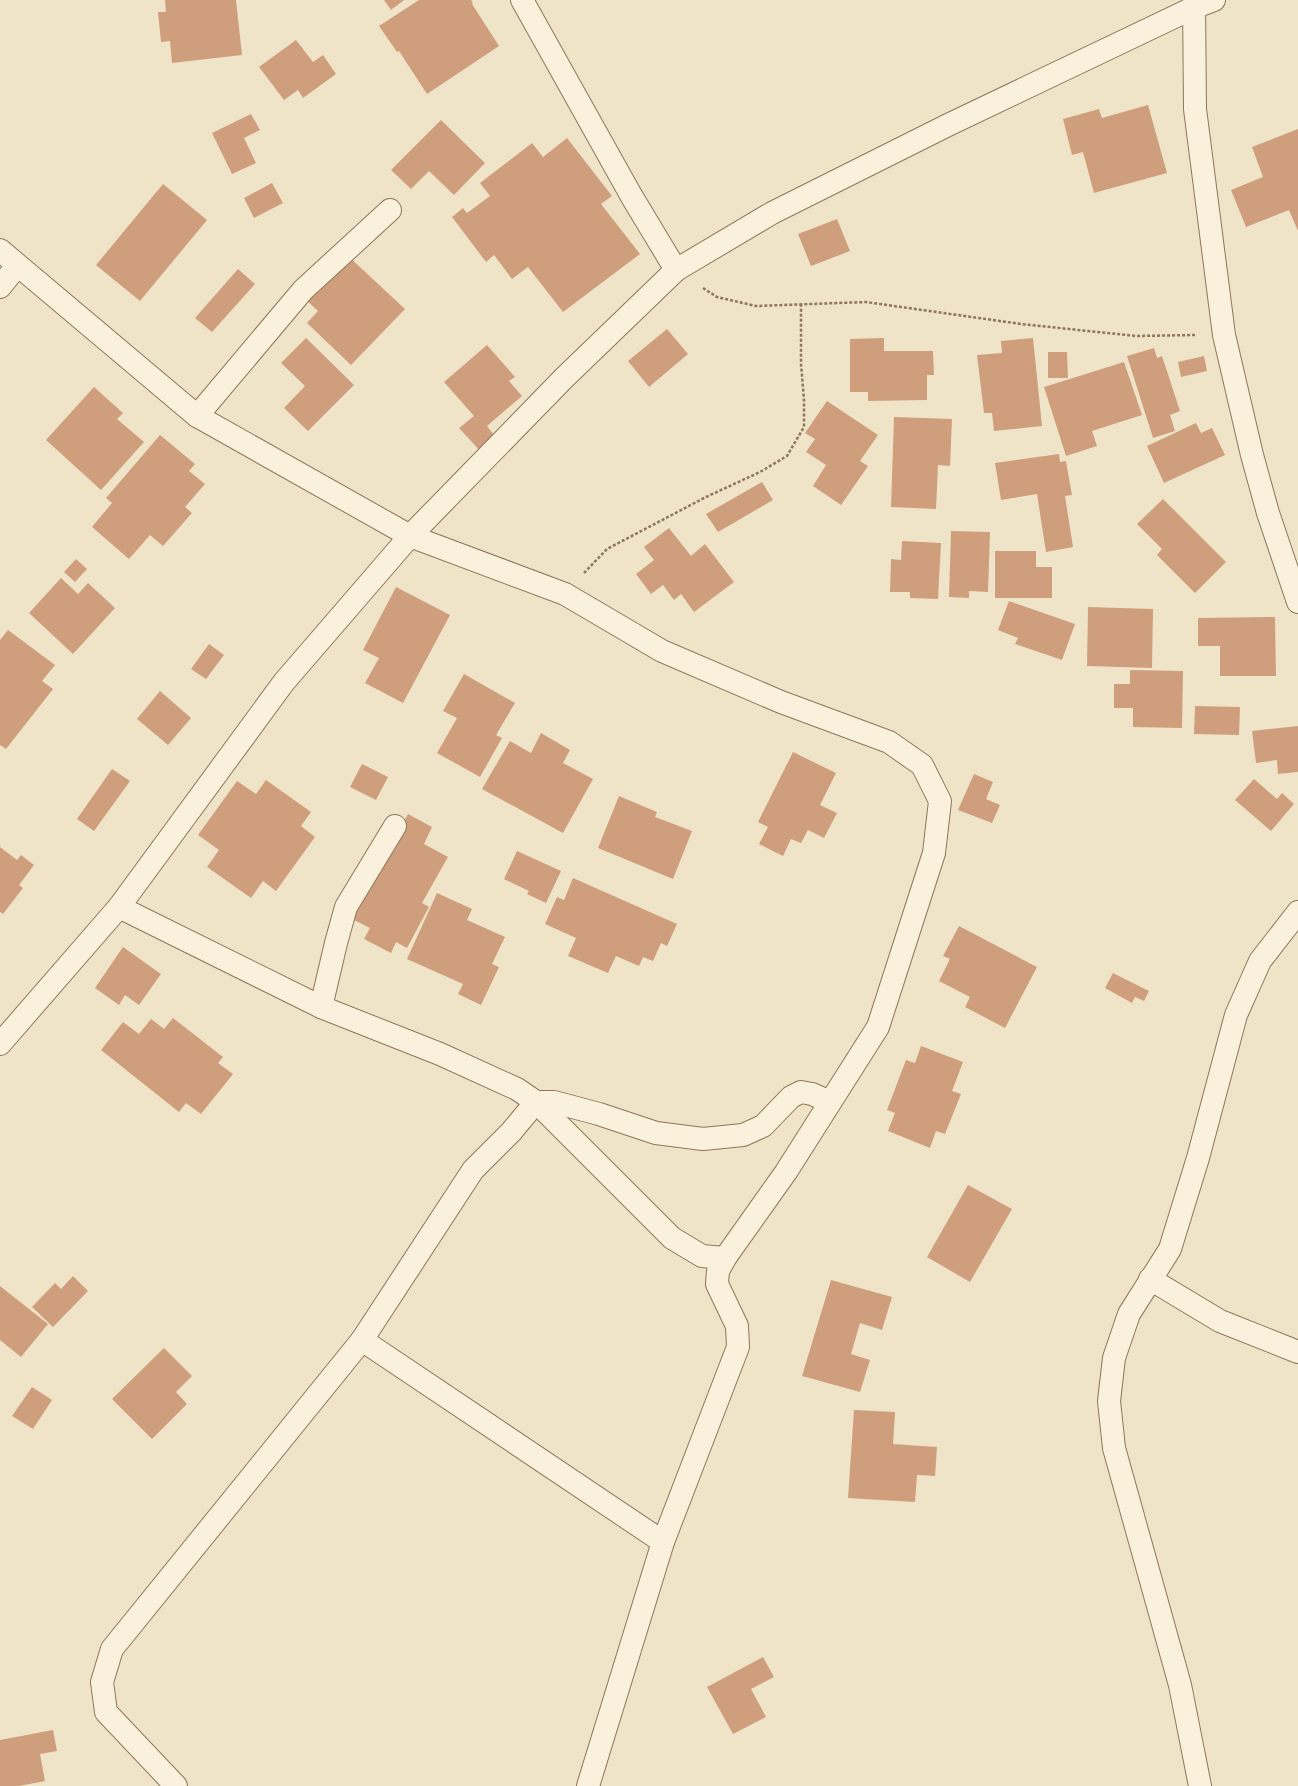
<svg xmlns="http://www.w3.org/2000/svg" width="1298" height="1786" font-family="Georgia,serif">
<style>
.building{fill:#cf9f7d}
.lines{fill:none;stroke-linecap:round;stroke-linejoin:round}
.minor-casing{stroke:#8d765c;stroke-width:24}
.path{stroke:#8d765c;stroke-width:2.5;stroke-dasharray:3 2;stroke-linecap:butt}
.minor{stroke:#faf1dc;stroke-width:22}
</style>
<rect width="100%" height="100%" fill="#f0e4c8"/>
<g class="building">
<polygon points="165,0 236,0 242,55 172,63 170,41 161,42 158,12 166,12"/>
<polygon points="384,0 404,0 391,10"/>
<polygon points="419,0 471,0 473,3 472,4 499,46 427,94 399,51 397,52 379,26"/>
<polygon points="296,40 313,62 323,55 336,74 303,98 298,90 284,100 259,67"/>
<polygon points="1148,105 1167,173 1094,193 1083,152 1072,155 1063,119 1099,109 1102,118"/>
<polygon points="251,114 260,130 244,138 256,163 232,174 212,133"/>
<polygon points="441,120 485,163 454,195 429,171 411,189 391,170"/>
<polygon points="1298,129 1298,231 1289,210 1246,227 1231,190 1263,177 1252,147"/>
<polygon points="567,138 612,196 601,204 640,254 563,312 528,267 512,279 494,255 486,262 452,217 463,208 467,213 490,196 480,183 532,143 543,157"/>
<polygon points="272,183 283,203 254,218 244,198"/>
<polygon points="163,184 207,220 140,301 96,265"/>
<polygon points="837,219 850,251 811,266 798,234"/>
<polygon points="347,255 405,309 351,365 307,323 318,311 305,299"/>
<polygon points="238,269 255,284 212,332 195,318"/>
<polygon points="667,329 688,354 649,387 628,361"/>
<polygon points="306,338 354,385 308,431 284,408 305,386 281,363"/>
<polygon points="884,338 884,351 933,351 934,375 927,375 927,400 868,401 868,392 850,392 850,339"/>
<polygon points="1033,338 1042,426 994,431 992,413 984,413 977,355 1002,353 1001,341"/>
<polygon points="487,345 515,377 509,381 522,396 487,426 498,440 482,453 459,428 474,416 444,382"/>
<polygon points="1154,348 1157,358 1162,356 1180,411 1170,415 1175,431 1153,438 1127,356"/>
<polygon points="1048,352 1067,352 1068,378 1048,378"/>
<polygon points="1204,356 1207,371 1181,377 1178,362"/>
<polygon points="1124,362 1142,415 1092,431 1097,446 1066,456 1044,387"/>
<polygon points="94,387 123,413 117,419 144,442 101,490 46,440"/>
<polygon points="827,401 878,435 860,461 868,466 841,505 813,486 826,465 806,452 815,439 805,433"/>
<polygon points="894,417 952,419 950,466 938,465 936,509 891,507"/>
<polygon points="1196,423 1201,433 1212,428 1225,455 1164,483 1147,446"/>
<polygon points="160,435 195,464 189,471 205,484 185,507 192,513 163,546 150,535 129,559 92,527 112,503 106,498"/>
<polygon points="1059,454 1060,462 1066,461 1072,495 1065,496 1073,547 1046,552 1037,494 1001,500 995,463"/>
<polygon points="762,482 773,500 718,532 706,514"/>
<polygon points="1163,499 1226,562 1195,593 1157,555 1162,549 1137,524"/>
<polygon points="669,528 691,556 705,544 734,582 694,612 681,594 674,600 663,585 651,594 636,574 654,560 644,547"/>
<polygon points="951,531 990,532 988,592 969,591 969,598 949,597"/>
<polygon points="902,541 941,543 938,599 910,598 910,592 890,592 891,559 901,560"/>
<polygon points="995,551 1036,551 1036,567 1052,567 1052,598 995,598"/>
<polygon points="76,559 87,569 75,582 64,572"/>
<polygon points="61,578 78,594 88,583 115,608 73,654 29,613"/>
<polygon points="396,587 450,615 403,703 365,683 379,658 363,650"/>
<polygon points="1009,601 1075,624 1062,660 1015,644 1018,638 998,630"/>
<polygon points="1088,607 1153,609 1152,668 1087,666"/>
<polygon points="1275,617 1276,676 1220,676 1220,646 1198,646 1198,618"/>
<polygon points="8,630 55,665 42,681 53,689 6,749 0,745 0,640"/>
<polygon points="209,644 224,655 206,679 191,669"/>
<polygon points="1130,670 1183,671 1182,728 1133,727 1133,708 1114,708 1114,684 1130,684"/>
<polygon points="464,674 515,703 496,735 502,738 480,777 437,753 457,718 443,711"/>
<polygon points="160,691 191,718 168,745 137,719"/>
<polygon points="1195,706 1240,707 1239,735 1194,734"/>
<polygon points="1298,726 1298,772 1278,774 1277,760 1256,763 1252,731"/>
<polygon points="541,733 570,750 563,763 593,779 563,833 482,789 510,741 531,753"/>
<polygon points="793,752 836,773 820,805 837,813 824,838 808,830 801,843 791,839 783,856 759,844 768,827 758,822"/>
<polygon points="362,764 388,777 376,800 350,787"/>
<polygon points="112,769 130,781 94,831 77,819"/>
<polygon points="974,774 993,782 986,799 1000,805 992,823 958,810"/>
<polygon points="1254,779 1277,799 1282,793 1294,804 1271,831 1235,800"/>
<polygon points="266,780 311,812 301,826 315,837 276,891 263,881 251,898 207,867 219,850 198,835 237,781 256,794"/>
<polygon points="619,796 657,812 655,817 692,831 673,879 598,848"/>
<polygon points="408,814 432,827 424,844 448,857 422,903 429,907 407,948 396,942 391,953 364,939 370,928 352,919"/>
<polygon points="0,847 17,860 21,855 34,865 19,885 23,888 3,914 0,912"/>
<polygon points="517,851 561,871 546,903 527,894 529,891 504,879"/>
<polygon points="573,878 677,924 667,946 661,943 653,961 643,957 639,966 616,956 608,973 568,956 576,938 545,924 557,897 564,900"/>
<polygon points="437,893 472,909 467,920 505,937 492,964 499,967 481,1005 458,994 463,984 407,959"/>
<polygon points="959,926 1037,967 1005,1028 965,1007 970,997 939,981 950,959 943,956"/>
<polygon points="123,947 161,974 139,1005 125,995 119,1005 95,988"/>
<polygon points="1113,973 1149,991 1144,1001 1135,997 1132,1003 1105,988"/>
<polygon points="173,1018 223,1057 218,1063 233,1074 201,1114 186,1103 179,1112 101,1050 123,1022 139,1034 151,1019 164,1029"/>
<polygon points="921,1046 963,1062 952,1091 961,1094 945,1134 936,1131 930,1148 888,1131 895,1113 887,1110 906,1060 915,1063"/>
<polygon points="968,1185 1012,1209 970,1282 927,1257"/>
<polygon points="73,1276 88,1291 53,1327 32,1307 55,1283 61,1289"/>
<polygon points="831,1280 892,1297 882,1330 860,1323 851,1354 870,1360 860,1392 802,1376"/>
<polygon points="0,1286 48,1324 21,1357 0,1340"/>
<polygon points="164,1348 192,1376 176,1392 187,1404 152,1439 112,1399"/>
<polygon points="32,1387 52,1400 33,1429 12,1416"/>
<polygon points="854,1410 895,1412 893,1444 937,1447 935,1476 917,1475 915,1502 848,1498"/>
<polygon points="763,1657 774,1677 751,1689 766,1717 733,1734 707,1687"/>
<polygon points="53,1730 57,1751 40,1754 45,1781 19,1786 0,1786 0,1740"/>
</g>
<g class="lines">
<g class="minor-casing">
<g id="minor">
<polyline points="522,0 632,197 676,270"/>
<polyline points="1194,0 1195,109 1224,335 1252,455 1268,513 1298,602"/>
<polyline points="0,250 197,416 410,536 565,594 662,651 781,702 889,742 922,765 940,801 934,853 878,1027 786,1172 725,1258 718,1271 717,1284 737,1326 738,1347 663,1542 588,1786"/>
<polyline points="0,287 17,266"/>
<polyline points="197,416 303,290 390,210"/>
<polyline points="119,907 321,1007 440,1054 517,1089 536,1102 511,1132 473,1170 362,1340 112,1649 102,1682 106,1712 176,1786"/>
<polyline points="321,1007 336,943 346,907 395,826"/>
<polyline points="0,1044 119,907 284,682 410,536 564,378 676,270 772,213 948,125 1193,8 1214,0"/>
<polyline points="725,1258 702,1256 672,1238 536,1102 554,1102 599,1114 656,1133 703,1139 743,1135 763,1126 791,1097 801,1092 812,1094 830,1102"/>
<polyline points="1150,1279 1220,1321 1298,1352"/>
<polyline points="362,1340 663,1542"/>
<polyline points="1200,1786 1180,1685 1114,1448 1109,1401 1114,1358 1129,1314 1170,1249 1198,1158 1236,1015 1260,961 1298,912"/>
</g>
</g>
<g class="path">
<polyline points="703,288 717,297 756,306 866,302 1021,324 1136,336 1196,335"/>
<polyline points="584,573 607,549 706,497 760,472 787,456 804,427 804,400 801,364 801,304"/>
</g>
<use href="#minor" class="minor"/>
</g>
</svg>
